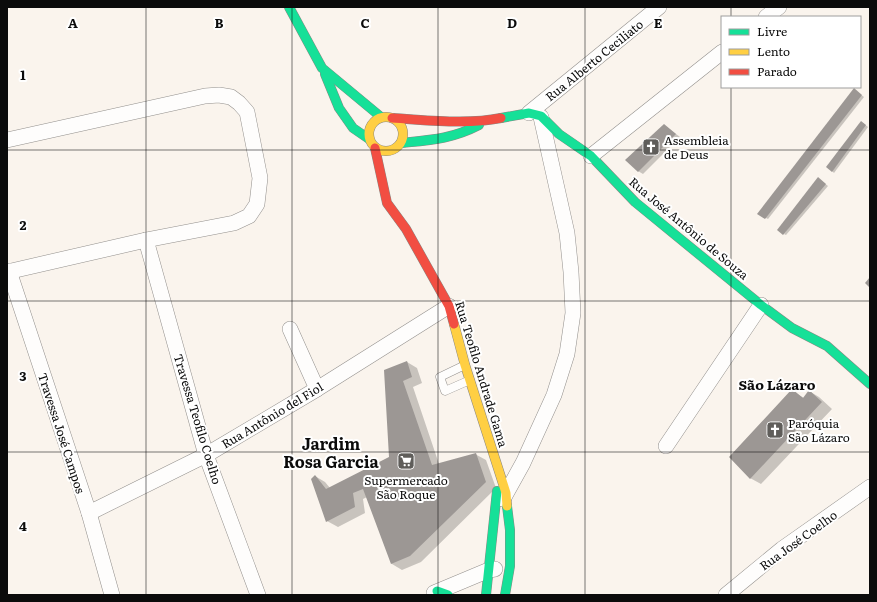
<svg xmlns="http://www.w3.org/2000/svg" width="877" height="602" font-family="Literata,serif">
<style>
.shadow{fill:#0003}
.building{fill:#9c9794}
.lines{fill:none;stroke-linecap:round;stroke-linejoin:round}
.lane-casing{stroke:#93908d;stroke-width:9}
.street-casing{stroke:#93908d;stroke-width:16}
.fast-casing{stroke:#898783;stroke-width:10}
.slow-casing{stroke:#898783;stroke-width:10}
.jam-casing{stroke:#898783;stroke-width:10}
.lane{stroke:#fefdfc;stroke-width:8}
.street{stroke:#fefdfc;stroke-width:15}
.fast{stroke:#16e098;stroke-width:9}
.slow{stroke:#ffcf43;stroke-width:9}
.jam{stroke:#f24e42;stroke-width:9}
.grid{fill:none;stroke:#0b0b0b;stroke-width:1;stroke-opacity:0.55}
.labels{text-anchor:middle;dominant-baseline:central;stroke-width:4;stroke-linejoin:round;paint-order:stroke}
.street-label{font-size:12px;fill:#0b0b0b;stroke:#fff}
.poi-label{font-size:12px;fill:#0b0b0b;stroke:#fff;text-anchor:start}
.quarter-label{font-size:14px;font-weight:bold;fill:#0b0b0b;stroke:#fff}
.district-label{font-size:16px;font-weight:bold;fill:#0b0b0b;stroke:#fff}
.grid-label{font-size:13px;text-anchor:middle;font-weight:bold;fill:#0b0b0b;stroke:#fff;stroke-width:4;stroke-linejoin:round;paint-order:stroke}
</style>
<rect width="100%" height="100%" fill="#faf4ed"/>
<g class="shadow">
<polygon points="856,91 864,97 768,219 759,214"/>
<polygon points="863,123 868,127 834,173 832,171"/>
<polygon points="664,125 680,137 643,174 638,171"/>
<polygon points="820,180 828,186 786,235 784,234"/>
<polygon points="407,362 417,368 422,383 413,387 439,464 475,454 486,460 496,488 421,562 402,570 392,564 367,497 363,499 365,513 338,527 327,521 315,476 325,482 330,488 390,457 386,371"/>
<polygon points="792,391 804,398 809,391 819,397 832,409 761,484 750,478"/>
</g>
<g class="building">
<polygon points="854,88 862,95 765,219 757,214"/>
<polygon points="861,121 866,125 832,172 826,167"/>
<polygon points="664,124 676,134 638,172 625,160"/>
<polygon points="818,177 826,184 783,235 777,230"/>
<polygon points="870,277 870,288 865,283"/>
<polygon points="407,361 412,377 403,381 432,465 476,453 486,482 410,556 391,564 363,489 353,493 355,507 326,522 311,479 315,475 326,489 389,457 384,370"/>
<polygon points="792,389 803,398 809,390 822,402 750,479 729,457"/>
</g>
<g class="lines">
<g class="lane-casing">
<polyline id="lane" points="465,365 440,377 445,391 470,380"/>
</g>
<g class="street-casing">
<g id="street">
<polyline points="766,17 779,7"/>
<polyline points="529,113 659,7"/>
<polyline points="7,140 205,96 219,95 231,97 239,103 247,112 260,178 257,204 249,216 234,223 146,240 7,272"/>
<polyline points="591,156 722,52"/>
<polyline points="146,240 206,455 258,595"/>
<polyline points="9,271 89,513 112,595"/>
<polyline points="290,329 317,389"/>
<polyline points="666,446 761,305"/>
<polyline points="503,499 523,463 554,395 567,354 573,313 571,272 567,233 541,117"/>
<polyline points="89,513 206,455 317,389 449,306"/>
<polyline points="434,593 489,570 495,569"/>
<polyline points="726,595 782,549 870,487"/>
</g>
</g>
<g class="fast-casing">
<g id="fast">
<polyline points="289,7 322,68 381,117"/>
<polyline points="325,74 339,108 353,128 369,139"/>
<polyline points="501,118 529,113 541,116 559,134 591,156 635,202 761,305 792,328 827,346 870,384"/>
<path d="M401,143C431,140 452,139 479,125"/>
<polyline points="437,591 448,595"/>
<polyline points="486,595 497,491"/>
<polyline points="505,595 510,566 510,530 507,506"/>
</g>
</g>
<g class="slow-casing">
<g id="slow">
<circle cx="386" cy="134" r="17"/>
<polyline points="454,324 465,365 506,493 507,506"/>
</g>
</g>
<g class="jam-casing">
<g id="jam">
<path d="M392,118C428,120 466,125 501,118"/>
<polyline points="375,148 387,203 406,229 449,306 454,324"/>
</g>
</g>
<use href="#lane" class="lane"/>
<use href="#street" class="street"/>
<use href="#fast" class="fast"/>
<use href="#slow" class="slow"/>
<use href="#jam" class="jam"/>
</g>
<path class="grid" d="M146,7V595M292,7V595M438,7V595M585,7V595M731,7V17M731,87V595M7,150H870M7,301H870M7,452H870"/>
<defs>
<g id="church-square" transform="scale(0.9)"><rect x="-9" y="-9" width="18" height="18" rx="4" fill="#5f5d5a" stroke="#fff"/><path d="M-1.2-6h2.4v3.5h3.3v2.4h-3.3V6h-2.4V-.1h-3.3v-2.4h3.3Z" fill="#fff"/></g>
<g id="supermarket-square" transform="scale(0.9)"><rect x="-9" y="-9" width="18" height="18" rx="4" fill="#5f5d5a" stroke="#fff"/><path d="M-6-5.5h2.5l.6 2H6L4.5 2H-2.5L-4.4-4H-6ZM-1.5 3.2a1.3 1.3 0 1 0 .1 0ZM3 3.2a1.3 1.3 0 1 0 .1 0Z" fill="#fff"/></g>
</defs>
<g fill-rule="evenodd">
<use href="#church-square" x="651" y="147"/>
<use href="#church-square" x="775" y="430"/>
<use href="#supermarket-square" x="406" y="461"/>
</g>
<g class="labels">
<g class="street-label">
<text transform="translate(594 60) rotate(-39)">Rua Alberto Ceciliato</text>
<text transform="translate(689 228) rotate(40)">Rua José Antônio de Souza</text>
<text transform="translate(482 374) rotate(73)">Rua Teofilo Andrade Gama</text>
<text transform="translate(272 415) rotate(-31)">Rua Antônio del Fiol</text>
<text transform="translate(198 419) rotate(73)">Travessa Teofilo Coelho</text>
<text transform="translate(62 433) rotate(72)">Travessa José Campos</text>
<text transform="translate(798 540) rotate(-36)">Rua José Coelho</text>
</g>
<g class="poi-label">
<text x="664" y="140">Assembleia<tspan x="664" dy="14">de Deus</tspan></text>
<text x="788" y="423">Paróquia<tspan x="788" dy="14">São Lázaro</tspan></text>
<text x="406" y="480" text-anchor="middle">Supermercado<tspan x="406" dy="14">São Roque</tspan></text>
</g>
<g class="quarter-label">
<text x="777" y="384">São Lázaro</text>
</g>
<g class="district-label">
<text x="331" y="443">Jardim<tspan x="331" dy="18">Rosa Garcia</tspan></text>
</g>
</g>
<g class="grid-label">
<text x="73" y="28">A</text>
<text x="219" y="28">B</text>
<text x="365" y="28">C</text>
<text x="512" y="28">D</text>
<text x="658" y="28">E</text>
<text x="23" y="80">1</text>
<text x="23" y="230">2</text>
<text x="23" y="381">3</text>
<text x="23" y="531">4</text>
</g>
<rect width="877" height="602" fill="none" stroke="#0b0b0b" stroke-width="16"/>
<rect x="721" y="16" width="140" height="72" fill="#ffffff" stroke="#9d9d9d"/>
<rect x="729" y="29" width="20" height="6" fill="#16e098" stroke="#9d9d9d"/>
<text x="757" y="36" font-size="12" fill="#0b0b0b">Livre</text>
<rect x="729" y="49" width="20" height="6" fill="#ffcf43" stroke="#9d9d9d"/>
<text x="757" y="56" font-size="12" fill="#0b0b0b">Lento</text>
<rect x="729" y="69" width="20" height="6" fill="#f24e42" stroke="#9d9d9d"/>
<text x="757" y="76" font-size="12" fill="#0b0b0b">Parado</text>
</svg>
